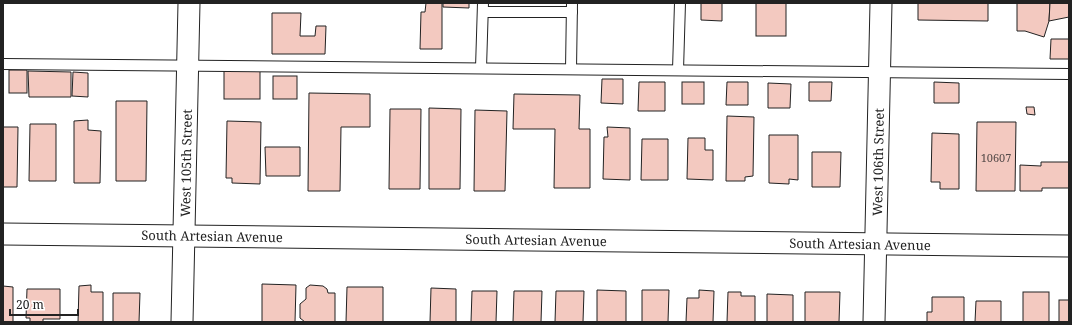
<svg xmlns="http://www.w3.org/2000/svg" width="1072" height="325" font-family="'Noto Serif',serif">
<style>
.building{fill:#f3c9c0;stroke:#222}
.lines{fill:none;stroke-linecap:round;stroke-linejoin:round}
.lane-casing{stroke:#222;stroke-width:12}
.street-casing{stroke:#222;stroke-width:23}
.lane{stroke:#fff;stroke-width:10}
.street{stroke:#fff;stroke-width:21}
.labels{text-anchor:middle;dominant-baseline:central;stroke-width:3;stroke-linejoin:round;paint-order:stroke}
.number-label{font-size:11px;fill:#564c4a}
.street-label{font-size:13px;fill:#222;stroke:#fff}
</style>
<rect width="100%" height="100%" fill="#fff"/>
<g class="building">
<polygon points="426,3 442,3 442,49 420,49 421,12 425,12"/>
<polygon points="443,3 469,3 469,8 443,7"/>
<polygon points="701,3 722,3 722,21 701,20"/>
<rect x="756" y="3" width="30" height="33"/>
<polygon points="918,3 988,3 988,21 918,20"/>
<polygon points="1017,3 1050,3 1049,21 1044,37 1025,31 1017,31"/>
<polygon points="1050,3 1069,3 1069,17 1049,21"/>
<polygon points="272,13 301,13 300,36 315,36 316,26 326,26 325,54 272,54"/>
<polygon points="1051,39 1069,39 1069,59 1050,59"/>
<rect x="9" y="70" width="18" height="23"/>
<polygon points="28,71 71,72 71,97 29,97"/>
<rect x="224" y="71" width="36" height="28"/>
<polygon points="73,72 88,73 88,97 72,96"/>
<rect x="273" y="76" width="24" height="23"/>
<polygon points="602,79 623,79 623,104 601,103"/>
<polygon points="639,82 665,82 665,111 638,111"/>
<rect x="682" y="82" width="22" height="22"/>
<polygon points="727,82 748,82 748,105 726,105"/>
<polygon points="809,82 832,82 831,101 809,101"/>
<polygon points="934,82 959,83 959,103 934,103"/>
<polygon points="768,83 791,84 790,108 768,108"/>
<polygon points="309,93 370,94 370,127 341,127 340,191 308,191"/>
<polygon points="514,94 580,95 579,129 590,129 590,188 554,188 555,129 513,129"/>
<polygon points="116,101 147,101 146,181 116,181"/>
<polygon points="1026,107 1034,107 1035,115 1027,114"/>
<polygon points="429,108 461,109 460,189 429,189"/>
<polygon points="390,109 421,109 420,189 389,189"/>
<polygon points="475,110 507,111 505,191 474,191"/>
<polygon points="727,116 754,117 753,176 745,177 745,181 726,181"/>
<polygon points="88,120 88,130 101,131 100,183 74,183 74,121"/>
<polygon points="227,121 261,122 260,184 232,183 232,178 226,178"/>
<polygon points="977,122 1016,122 1015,191 976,191"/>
<polygon points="30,124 56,124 56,181 29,181"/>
<polygon points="3,127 18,127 17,187 3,187"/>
<polygon points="607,127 630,128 630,180 603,179 604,137 608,137"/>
<polygon points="932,133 959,134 959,189 940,189 940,182 931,182"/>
<polygon points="769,135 798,135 798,180 789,179 789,184 769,183"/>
<polygon points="688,138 705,138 705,150 713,150 713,180 687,179"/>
<polygon points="642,139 668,139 668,180 641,180"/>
<polygon points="265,147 300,147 300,176 266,176"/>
<polygon points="812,152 841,152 840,187 812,187"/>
<polygon points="1041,162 1069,162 1069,188 1042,188 1042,191 1020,191 1020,165 1041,166"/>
<polygon points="262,284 296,285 295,322 262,322"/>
<polygon points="91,285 91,292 103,292 103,322 78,322 79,286"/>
<polygon points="310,285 323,286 327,289 328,293 335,293 335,322 305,322 300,318 300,304 306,299 306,288"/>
<polygon points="3,286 13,287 13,322 3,322"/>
<polygon points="347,287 383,287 383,322 346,322"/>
<polygon points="431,288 456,289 456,322 430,322"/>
<polygon points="27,289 60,289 60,319 43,319 43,322 30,322 30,318 26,318"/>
<polygon points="597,290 626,291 626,322 597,322"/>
<polygon points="642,290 669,290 668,322 642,322"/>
<polygon points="699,290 714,291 713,322 686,322 687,298 699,298"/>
<polygon points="472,291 497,291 496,322 471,322"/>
<polygon points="514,291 542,291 541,322 513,322"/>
<polygon points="556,291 584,291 583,322 555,322"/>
<polygon points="728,292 741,292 741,296 755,296 755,322 727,322"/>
<polygon points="805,292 840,292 839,322 805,322"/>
<rect x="1023" y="292" width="26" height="30"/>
<polygon points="113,293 140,293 139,322 113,322"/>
<polygon points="767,294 793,295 793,322 767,322"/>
<polygon points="932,297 964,297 964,322 927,322 927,312 932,312"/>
<rect x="1059" y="300" width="10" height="22"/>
<polygon points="976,301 1001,301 1001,322 975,322"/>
</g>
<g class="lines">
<g class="lane-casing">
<g id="lane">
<polyline points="483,12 572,12"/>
<polyline points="3,64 1069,74"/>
<polyline points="481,68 483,3"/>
<polyline points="571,69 572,3"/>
<polyline points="678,70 680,3"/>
</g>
</g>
<g class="street-casing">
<g id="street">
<polyline points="3,234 1069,246"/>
<polyline points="182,322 189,3"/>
<polyline points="874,322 881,3"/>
</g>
</g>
<use href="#lane" class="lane"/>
<use href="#street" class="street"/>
</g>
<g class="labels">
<g class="number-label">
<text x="996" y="157">10607</text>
</g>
<g class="street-label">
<text transform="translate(878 162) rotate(-89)">West 106th Street</text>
<text transform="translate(186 163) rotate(-89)">West 105th Street</text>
<text transform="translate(212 236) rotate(1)">South Artesian Avenue</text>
<text transform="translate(536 240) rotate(1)">South Artesian Avenue</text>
<text transform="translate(860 244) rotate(1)">South Artesian Avenue</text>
</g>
</g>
<rect width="1072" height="325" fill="none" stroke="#222222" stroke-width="8"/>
<path d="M10 309v6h68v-6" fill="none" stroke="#222222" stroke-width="2"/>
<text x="16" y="309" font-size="12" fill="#222222" stroke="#ffffff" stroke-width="3" paint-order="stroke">20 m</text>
</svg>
